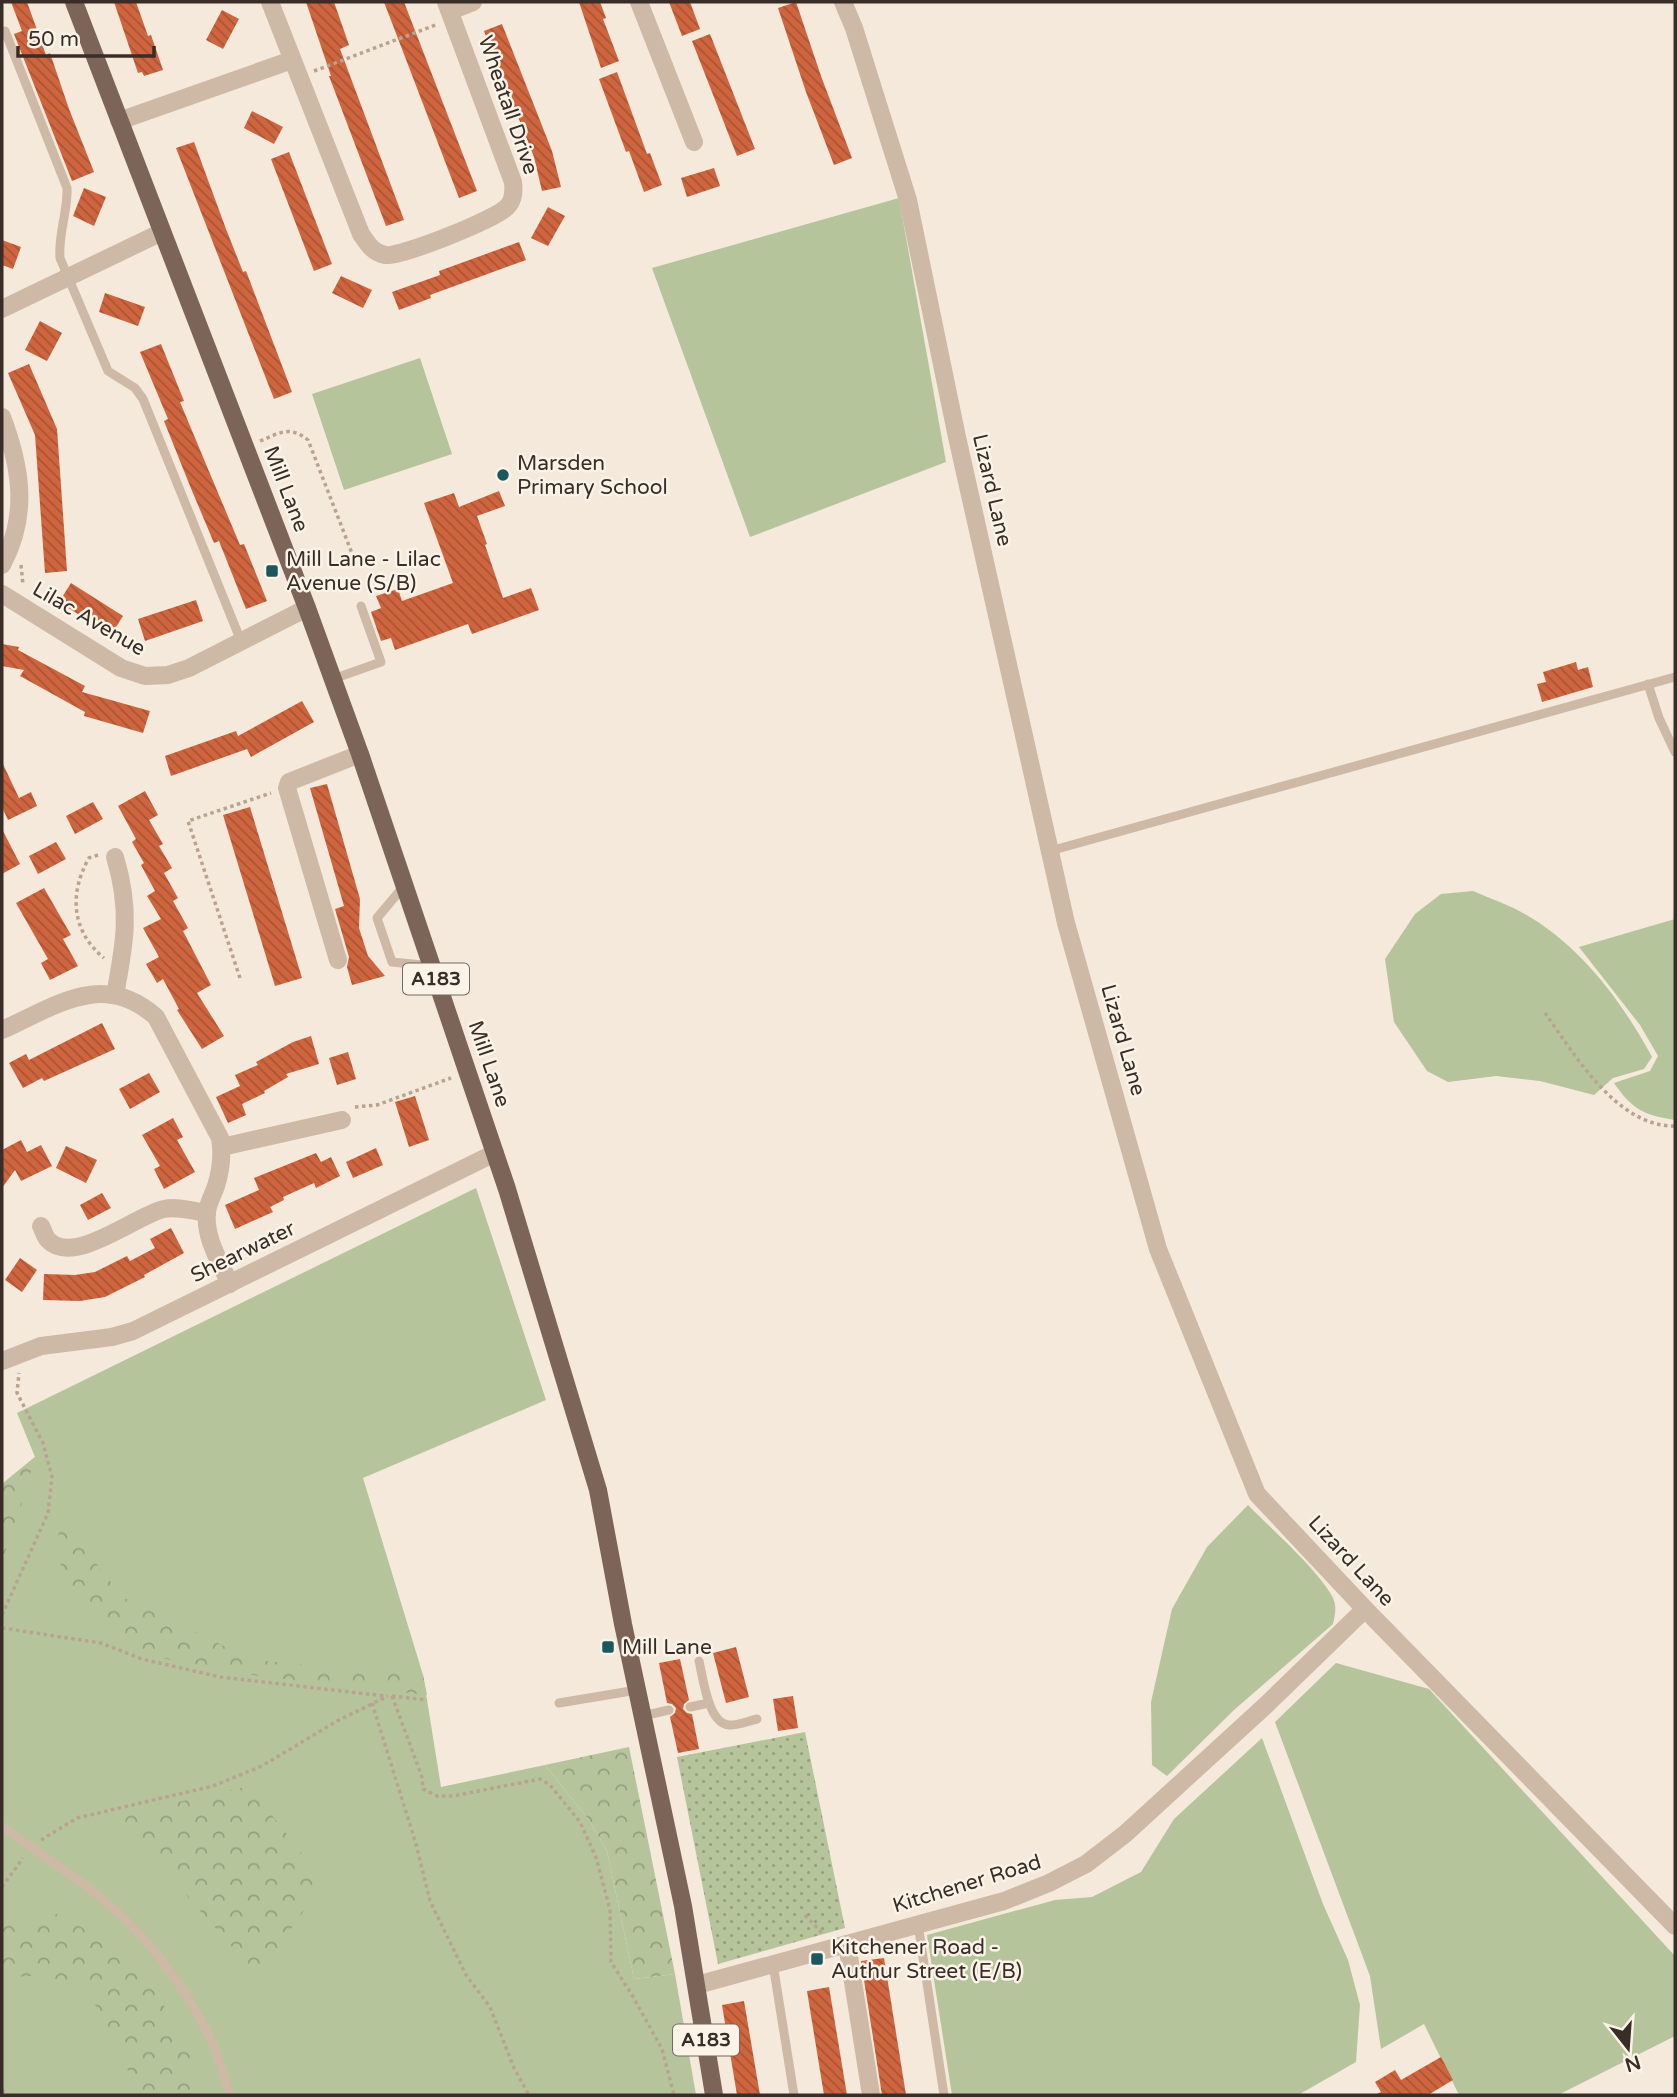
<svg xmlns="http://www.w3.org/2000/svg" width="1677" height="2097" font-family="'Varela Round',sans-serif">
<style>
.green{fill:#b5c49a}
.forest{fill:url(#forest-crowns)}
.park{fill:url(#park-dots)}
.building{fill:url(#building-back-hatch)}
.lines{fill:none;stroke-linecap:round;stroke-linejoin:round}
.path{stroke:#b9a390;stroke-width:3.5;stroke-dasharray:3.5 3.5;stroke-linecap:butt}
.service{stroke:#cdb9a6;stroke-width:9}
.minor{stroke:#cdb9a6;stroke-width:18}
.tertiary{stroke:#cdb9a6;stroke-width:18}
.primary{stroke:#7c6558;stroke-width:18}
.poi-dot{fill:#1a575e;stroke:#fbf3e8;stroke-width:2.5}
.labels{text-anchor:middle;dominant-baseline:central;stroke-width:5;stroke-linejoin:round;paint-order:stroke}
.shield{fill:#fbf3e8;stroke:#736862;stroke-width:2}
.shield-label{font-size:19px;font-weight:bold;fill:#392d28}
.street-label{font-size:21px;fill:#392d28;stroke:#fbf3e8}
.poi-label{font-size:21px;fill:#392d28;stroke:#fbf3e8;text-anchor:start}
</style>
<defs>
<pattern id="forest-crowns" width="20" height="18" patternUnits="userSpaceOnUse" patternTransform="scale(1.75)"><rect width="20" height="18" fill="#b5c49a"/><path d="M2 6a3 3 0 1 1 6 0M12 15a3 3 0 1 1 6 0" fill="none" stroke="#94a07e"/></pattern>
<pattern id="park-dots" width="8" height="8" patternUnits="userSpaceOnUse" patternTransform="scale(1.75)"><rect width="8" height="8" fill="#b5c49a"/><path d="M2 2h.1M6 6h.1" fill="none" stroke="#94a07e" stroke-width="1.8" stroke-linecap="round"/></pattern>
<pattern id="building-back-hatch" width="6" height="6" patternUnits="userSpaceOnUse" patternTransform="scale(1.75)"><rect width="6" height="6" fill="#cf653e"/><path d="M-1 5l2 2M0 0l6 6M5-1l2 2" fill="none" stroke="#a95434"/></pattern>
</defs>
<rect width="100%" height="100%" fill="#f4e9db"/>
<g class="green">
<polygon points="899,198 946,462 750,537 652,268"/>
<polygon points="420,358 452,454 344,490 312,394"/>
<path d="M1473,891C1489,898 1507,904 1523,913C1580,945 1621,1000 1652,1057L1644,1069L1613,1078L1594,1095L1540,1081L1496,1076L1448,1082L1427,1071L1394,1022L1385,959L1415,914L1441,894Z"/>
<path d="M1675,919V1120C1643,1115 1632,1109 1614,1083L1650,1071L1658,1056L1640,1025L1579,947Z"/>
<polygon points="476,1188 546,1400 363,1478 423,1675 441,1787 545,1765 589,1820 607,1851 634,1979 675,1974 696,2095 2,2095 2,1484 35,1457 17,1413"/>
<path d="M1248,1505C1271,1529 1319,1570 1333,1598C1337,1607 1335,1615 1333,1624L1234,1710L1167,1776L1152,1765L1151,1702L1172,1609L1207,1547Z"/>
<polygon points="1336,1663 1429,1689 1675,1956 1675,2036 1558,2095 1459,2095 1424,2024 1381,2049 1370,1976 1275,1722"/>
<polygon points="1262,1738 1323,1904 1348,1960 1360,2005 1356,2062 1298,2095 952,2095 927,1935 1055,1900 1092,1897 1141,1872 1174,1819"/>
</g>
<g class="forest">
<polygon points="35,1457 19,1513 2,1561 2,1484"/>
<polygon points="59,1507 70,1529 122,1597 253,1660 423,1675 427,1695 259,1676 161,1658 120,1638 81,1604 58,1559"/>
<polygon points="629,1747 675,1974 634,1979 607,1851 589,1820 545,1765"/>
<polygon points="249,1786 324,1882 258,1976 116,1816"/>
<path d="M58,1914L97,1936L158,1995L189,2051L199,2095H130C131,2090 132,2084 131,2079C125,2060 97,1998 81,1989C59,1976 25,1971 2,1982V1922Z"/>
</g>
<polygon class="park" points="805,1732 845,1928 718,1964 677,1757"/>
<g class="building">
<polygon points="11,2 27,2 46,55 50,53 69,109 94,172 72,181 14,34 22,31"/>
<polygon points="114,2 136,2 148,36 151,35 163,70 144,76 142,72 138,73"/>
<polygon points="306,2 334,2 349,45 340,49 404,220 386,226 329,76 331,76"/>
<polygon points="384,2 404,2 477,191 459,198"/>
<polygon points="579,2 600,2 606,18 603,19 619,61 601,68"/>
<polygon points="669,2 690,2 700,29 682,36"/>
<polygon points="796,2 821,76 852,158 834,165 806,92 778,8"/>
<polygon points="222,10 239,19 223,49 206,40"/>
<polygon points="502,24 552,151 561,187 542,191 534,157 484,31"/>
<polygon points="710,34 755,149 737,156 692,41"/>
<polygon points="617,72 647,154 650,153 662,185 644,192 629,151 626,152 599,79"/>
<polygon points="252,111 283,127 274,144 244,128"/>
<polygon points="194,142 226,229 243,272 246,271 292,392 274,399 176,148"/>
<polygon points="289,152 332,264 314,271 271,159"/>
<polygon points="714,168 720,186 687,197 681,178"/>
<polygon points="84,188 106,197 94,226 73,216"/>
<polygon points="548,207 565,216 548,246 531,238"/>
<polygon points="2,240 21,247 13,269 2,265"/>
<polygon points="519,242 526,260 430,295 431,298 399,310 392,292 440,275 439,271"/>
<polygon points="341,276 372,290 363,308 332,293"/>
<polygon points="105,293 145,307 138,326 99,312"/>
<polygon points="40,321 62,333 47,361 25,350"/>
<polygon points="161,344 184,401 180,402 208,469 240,545 244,544 267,601 246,609 219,541 214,543 190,486 164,421 168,419 140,352"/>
<polygon points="29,364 57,429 67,571 45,573 35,435 8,373"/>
<polygon points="499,491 505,506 477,516 487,544 485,545 503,598 531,588 539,610 472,634 468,624 395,650 391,638 381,641 371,612 381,608 376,596 398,589 402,601 453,583 424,503 454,493 459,507"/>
<polygon points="71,583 123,616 111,635 59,602"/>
<polygon points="196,600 203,621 145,641 138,619"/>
<polygon points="2,644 19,647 18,650 85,686 82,692 150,711 143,733 84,716 85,712 20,676 24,670 2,666"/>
<polygon points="1576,662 1578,670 1588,667 1593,687 1542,702 1537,684 1546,682 1543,672"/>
<polygon points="302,701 314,722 251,757 247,749 171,776 165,756 236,731 238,736"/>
<polygon points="2,762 19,798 31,792 37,806 8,820 2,807"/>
<polygon points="327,784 360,899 359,928 368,956 385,976 352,985 347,967 349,957 335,909 344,906 310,788"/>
<polygon points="145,791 158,815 149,820 163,844 159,846 172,868 164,873 178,898 173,901 188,928 183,931 211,985 197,993 224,1036 202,1049 177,1010 179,1009 163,979 157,983 146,964 159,957 143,928 161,919 147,896 155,891 141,865 144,863 132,842 136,839 118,806"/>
<polygon points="93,802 103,819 75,834 66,816"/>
<polygon points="250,807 302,978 275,986 223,815"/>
<polygon points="2,829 20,864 2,874"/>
<polygon points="56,842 66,859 38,874 29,856"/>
<polygon points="44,888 71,935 63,939 78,966 50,980 41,963 48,959 16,903"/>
<polygon points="102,1023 115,1049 44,1081 42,1078 23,1088 9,1063 26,1054 29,1060"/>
<polygon points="311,1036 319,1064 286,1074 288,1077 264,1091 265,1093 242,1104 246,1115 228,1123 216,1097 240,1086 235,1075 258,1065 256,1062 293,1042"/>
<polygon points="348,1052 356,1079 337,1085 329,1058"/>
<polygon points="149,1073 160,1092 130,1109 119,1089"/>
<polygon points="415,1096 429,1140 409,1147 395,1102"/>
<polygon points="173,1118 183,1137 177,1140 195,1172 164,1189 154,1169 160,1166 142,1135"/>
<polygon points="21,1140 27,1152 41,1145 52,1166 21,1181 15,1170 2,1188 2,1150"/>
<polygon points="66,1146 97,1160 86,1183 56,1168"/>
<polygon points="376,1148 383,1165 353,1178 346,1162"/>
<polygon points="316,1153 321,1162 331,1157 340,1176 316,1188 314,1183 283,1197 284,1200 270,1207 273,1212 235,1229 225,1205 259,1190 254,1178"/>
<polygon points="102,1193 111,1208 88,1220 80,1205"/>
<polygon points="171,1228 184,1253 144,1275 145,1277 105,1297 80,1301 43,1300 44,1274 75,1275 95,1272 127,1256 130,1261 155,1248 150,1239"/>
<polygon points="20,1258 37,1270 22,1292 5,1280"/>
<polygon points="736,1647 749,1697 726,1703 713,1653"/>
<polygon points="680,1659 689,1700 684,1704 683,1709 687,1713 692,1714 699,1749 678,1753 670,1717 675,1713 676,1708 672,1704 667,1703 659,1663"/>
<polygon points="793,1696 798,1728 778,1731 773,1699"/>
<polygon points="884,1958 906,2095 882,2095 861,1961"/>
<polygon points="829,1987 847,2095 824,2095 807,1991"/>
<polygon points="744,2001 760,2095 737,2095 722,2005"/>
<polygon points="1441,2057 1453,2080 1428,2095 1375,2095 1381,2092 1375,2082 1395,2070 1401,2080"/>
</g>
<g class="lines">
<g class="path">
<polyline points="314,71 438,24"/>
<path d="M260,441C280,433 289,425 308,440L355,561"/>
<polyline points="21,565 23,585"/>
<path d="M98,855L89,858C69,893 71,931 104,958"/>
<polyline points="240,978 188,821 271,793"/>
<path d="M1545,1013C1575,1055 1617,1127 1675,1126"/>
<polyline points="355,1107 377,1105 451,1078"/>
<polyline points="2,1615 48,1513 52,1477 43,1443 17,1393 19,1373"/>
<polyline points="2,1628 101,1643 142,1659 220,1677 385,1696"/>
<polyline points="392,1696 422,1777 423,1789 437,1796 453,1796 540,1779 550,1785 580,1822 596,1857 610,1910 611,1962 632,1995 662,2049 674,2095"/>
<polyline points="392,1696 427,1700"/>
<polyline points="372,1703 416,1844 430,1901 466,1975 490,2007 514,2068 529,2095"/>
<polyline points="41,1840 77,1818 213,1786 262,1766 337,1721 388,1696"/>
<polyline points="2,1887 23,1858"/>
<polyline points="805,1915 823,1934"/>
<polyline points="2,2090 8,2095"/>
</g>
<g class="service">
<path d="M2,32L5,31L67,188C68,212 58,233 60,258L108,371L135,388L143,399L241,641"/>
<polyline points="333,679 381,662 361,606"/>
<polyline points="1648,684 1659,718 1675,752"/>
<polyline points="1050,851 1675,677"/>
<polyline points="403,887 377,918 392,962 432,966"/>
<path d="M699,1661C703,1677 708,1724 729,1725C737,1726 748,1721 757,1719"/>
<polyline points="559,1703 637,1690"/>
<polyline points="690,1707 709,1703"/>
<polyline points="642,1716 669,1710"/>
<path d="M2,1827C43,1856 86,1883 123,1917C159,1952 192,1998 213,2044C220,2060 224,2078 230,2095"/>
<polyline points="918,1924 944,2095"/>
<polyline points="773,1964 794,2095"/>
</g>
<g class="minor">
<path d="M270,2L361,234C368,244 372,252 385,255C399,258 496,219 507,207C514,200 514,191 513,182L446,2"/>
<polyline points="639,2 694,142"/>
<polyline points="450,11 473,2"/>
<polyline points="119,121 292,60"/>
<polyline points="2,309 162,232"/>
<path d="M2,417C21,467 29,515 2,565"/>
<polyline points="2,594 121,668 145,676 168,675 189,668 307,608"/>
<path d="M115,857C131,910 125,942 115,995"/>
<polyline points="338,960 287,788 289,782 360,754"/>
<path d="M2,1030C56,1006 103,970 156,1017L220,1138C223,1155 221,1170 216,1186C213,1195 208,1203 207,1212C204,1237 220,1262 230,1284"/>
<polyline points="222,1147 342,1120"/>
<path d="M41,1226C43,1230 45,1237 48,1240C74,1267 136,1215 164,1209C178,1206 193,1211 207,1213"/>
<polyline points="2,1361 41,1346 112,1337 133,1331 495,1153"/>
<polyline points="847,1944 871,2095"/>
</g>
<g class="tertiary">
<polyline points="843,2 854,28 908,200 957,437 1066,923 1158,1249 1257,1494 1365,1609 1675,1926"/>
<polyline points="697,1985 1004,1901 1049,1883 1086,1864 1125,1834 1265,1706 1365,1609"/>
</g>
<polyline class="primary" points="74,2 307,608 360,754 507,1189 598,1490 623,1624 683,1906 714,2095"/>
</g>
<g class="poi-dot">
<circle cx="503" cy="475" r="7"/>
<rect x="265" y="564" width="14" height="14" rx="3.5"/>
<rect x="601" y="1640" width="14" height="14" rx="3.5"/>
<rect x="810" y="1952" width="14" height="14" rx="3.5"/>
</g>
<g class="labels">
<g class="shield">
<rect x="403" y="963.5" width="66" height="31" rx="5"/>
<rect x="673" y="2024.5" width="66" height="31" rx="5"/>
</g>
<g class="shield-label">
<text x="436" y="979">A183</text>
<text x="706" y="2040">A183</text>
</g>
<g class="street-label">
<text transform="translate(508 105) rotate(71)">Wheatall Drive</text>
<text transform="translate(286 489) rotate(69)">Mill Lane</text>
<text transform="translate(992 490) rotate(77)">Lizard Lane</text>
<text transform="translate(89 619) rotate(30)">Lilac Avenue</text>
<text transform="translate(1123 1040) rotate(74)">Lizard Lane</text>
<text transform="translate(489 1064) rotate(71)">Mill Lane</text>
<text transform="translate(243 1252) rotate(-26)">Shearwater</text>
<text transform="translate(1351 1561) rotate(47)">Lizard Lane</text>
<text transform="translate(967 1884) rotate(-17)">Kitchener Road</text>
</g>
<g class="poi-label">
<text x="517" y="463">Marsden<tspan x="517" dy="24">Primary School</tspan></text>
<text x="286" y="559">Mill Lane - Lilac<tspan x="286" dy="24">Avenue (S/B)</tspan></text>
<text x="622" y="1647">Mill Lane</text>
<text x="831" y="1947">Kitchener Road -<tspan x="831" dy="24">Authur Street (E/B)</tspan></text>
</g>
</g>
<rect width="1677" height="2097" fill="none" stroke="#392d28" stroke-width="7"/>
<g transform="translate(1628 2048) rotate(163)" stroke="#fbf3e8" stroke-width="5" paint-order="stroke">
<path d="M0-5L12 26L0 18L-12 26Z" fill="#392d28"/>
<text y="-10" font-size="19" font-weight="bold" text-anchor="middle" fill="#392d28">N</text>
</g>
<path d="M18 46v10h136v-10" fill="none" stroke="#392d28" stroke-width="3.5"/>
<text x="28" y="46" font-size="21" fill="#392d28" stroke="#fbf3e8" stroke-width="5" paint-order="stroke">50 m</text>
</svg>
